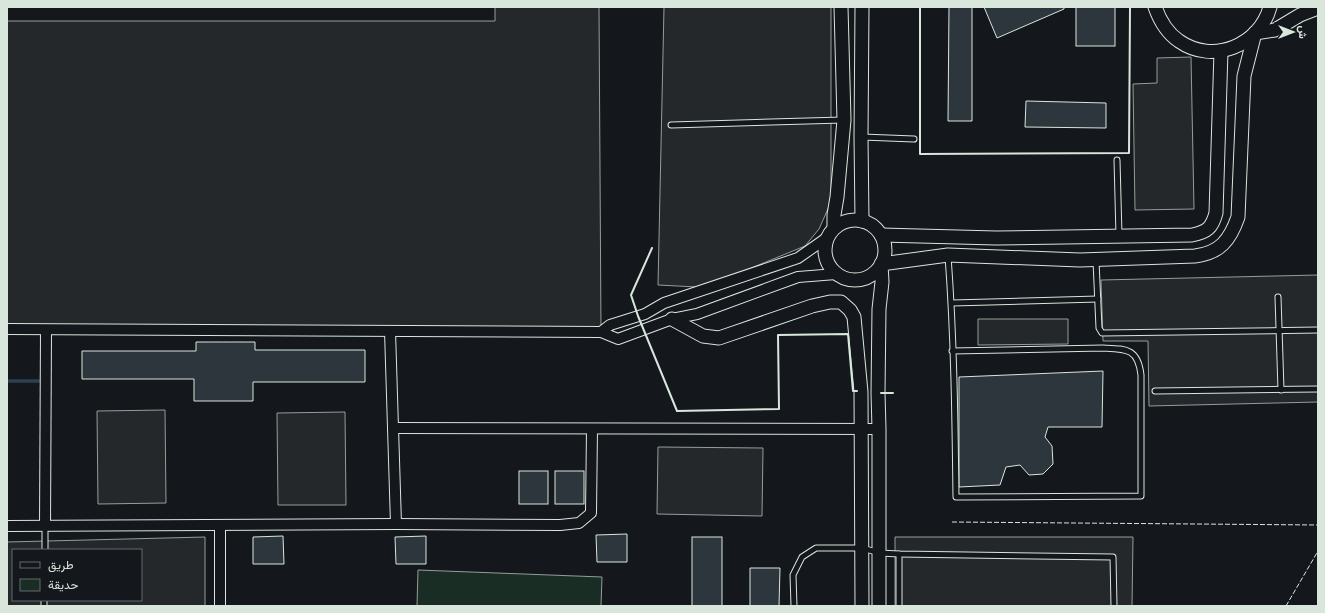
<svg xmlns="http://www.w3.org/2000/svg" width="1325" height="613" font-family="'Work Sans',Vazirmatn,sans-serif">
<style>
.green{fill:#1a2d24;stroke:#939e99}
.parking{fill:#24282b;stroke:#939e99;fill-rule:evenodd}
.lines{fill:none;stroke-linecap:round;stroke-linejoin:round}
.stream{stroke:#2f3f4d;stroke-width:3.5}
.building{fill:#2c363c;stroke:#d8e6dc}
.service-casing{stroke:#d8e6dc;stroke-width:7}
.minor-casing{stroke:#d8e6dc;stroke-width:12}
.tertiary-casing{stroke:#d8e6dc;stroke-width:15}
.service{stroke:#14181c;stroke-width:5}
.minor{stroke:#14181c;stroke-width:10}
.tertiary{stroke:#14181c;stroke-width:13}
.fence{stroke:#d8e6dc;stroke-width:1;stroke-dasharray:5 2;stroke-linecap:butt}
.wall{stroke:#d8e6dc;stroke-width:2}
</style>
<rect width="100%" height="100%" fill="#14181c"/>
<polygon class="green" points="418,570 602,577 601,606 417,606"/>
<g class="parking">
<polygon points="495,7 599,7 601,332 7,329 7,21 495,21"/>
<polygon points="664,7 831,7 831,202 819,229 805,246 744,271 697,287 658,285"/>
<polygon points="1191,57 1194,209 1135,210 1133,84 1157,83 1157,58"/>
<polygon points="1318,275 1318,402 1149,406 1148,341 1103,341 1101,280"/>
<polygon points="978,319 1068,319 1068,344 978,345"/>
<polygon points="165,410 166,503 98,504 97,411"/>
<polygon points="345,412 346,505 278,505 277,413"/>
<polygon points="658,447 763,448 762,516 657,514"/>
<path d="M205,537V606H7V542ZM13,550H141V600H13Z"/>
<polygon points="895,537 1133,537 1132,606 895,606"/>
</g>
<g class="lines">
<polyline class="stream" points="7,381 39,381"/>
</g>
<g class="building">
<polygon points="949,7 972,7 972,121 948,121"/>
<polygon points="984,7 1064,7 1064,9 997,38"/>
<rect x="1076" y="7" width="39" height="39"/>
<polygon points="1026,101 1106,103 1106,128 1025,127"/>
<polygon points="196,342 255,342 255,350 365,350 365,382 253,382 253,401 194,401 194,379 82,379 82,351 196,351"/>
<polygon points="1103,371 1102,427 1048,427 1045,437 1052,446 1053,464 1043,474 1029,475 1020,465 1006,467 1000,485 959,487 959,377"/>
<rect x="519" y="471" width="29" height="33"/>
<rect x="555" y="471" width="29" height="33"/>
<polygon points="627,534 627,562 597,562 596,535"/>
<polygon points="283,536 284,564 253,564 253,537"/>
<polygon points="426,536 426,564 396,564 395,537"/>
<rect x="692" y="537" width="30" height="69"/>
<polygon points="750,568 780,568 779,606 750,606"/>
</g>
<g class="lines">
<g class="service-casing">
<g id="service">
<polyline points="671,125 843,120"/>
<polyline points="862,137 914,139"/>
<polyline points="1117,160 1119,236"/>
<path d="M948,256C954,336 955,417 956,497L1141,496V375C1138,348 1126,349 1103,348L952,351"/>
<polyline points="1096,261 1099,328 1102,333 1318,330"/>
<polyline points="1278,297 1281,390"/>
<polyline points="952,303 1098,299"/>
<polyline points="1155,391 1318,389"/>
<polyline points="45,550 45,526"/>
<polyline points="899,554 899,606"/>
<polyline points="44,606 44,600"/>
<polyline points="794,606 793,575 802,557 816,548 862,548 880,553 899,554 1113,557 1114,606"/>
</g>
</g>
<g class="minor-casing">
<g id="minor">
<polyline points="828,237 798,258 664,303 645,314 610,325 601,332 618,339 672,319 697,314 798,277 836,274"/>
<polyline points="7,329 601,332"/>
<polyline points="390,331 396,524"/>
<polyline points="393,428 879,429"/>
<polyline points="220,525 220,606"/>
<polyline points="7,526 396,524 560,525 579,523 591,513 592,429"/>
<polyline points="45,526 46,330"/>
</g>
</g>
<g class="tertiary-casing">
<g id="tertiary">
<polyline points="862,7 861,137 862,221"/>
<path d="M1155,7C1160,21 1167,33 1179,41C1213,65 1260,45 1270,7"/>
<circle cx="855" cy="250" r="30"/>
<polyline points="834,228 834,215 837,197 844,120 841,7"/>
<path d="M881,235L996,238L1192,235C1207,232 1212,228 1216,213L1221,51"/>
<polyline points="672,319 703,336 719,338 812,306 830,302 841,302 850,310 854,317 861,392 862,606"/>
<path d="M879,606V429L878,393L879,309L882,282L881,264L948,255L1080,260L1195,256C1220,253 1230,240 1238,217L1244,76L1255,33L1275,30L1300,15L1318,8"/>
</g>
</g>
<use href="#service" class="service"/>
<use href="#minor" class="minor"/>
<use href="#tertiary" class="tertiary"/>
<g class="fence">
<polyline points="952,522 1318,525"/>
<polyline points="1286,606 1318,551"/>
</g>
<g class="wall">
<polyline points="920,7 920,154 1129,153 1130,7"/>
<polyline points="652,248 631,295 638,316 677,411 779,409 778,335 848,334 853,391 857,391"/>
<polyline points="881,393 893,393"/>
</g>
</g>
<rect width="1325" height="613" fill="none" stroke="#d8e6dc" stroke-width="16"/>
<rect x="12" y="549" width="130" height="52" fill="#14181c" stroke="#626a69"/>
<rect x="20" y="562" width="20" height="6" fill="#14181c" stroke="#626a69"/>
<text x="48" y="569" font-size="12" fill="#d8e6dc">طريق</text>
<rect x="20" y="579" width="20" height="12" fill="#1a2d24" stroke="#626a69"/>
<text x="48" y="589" font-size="12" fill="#d8e6dc">حديقة</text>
<g transform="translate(1293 32) rotate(90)" stroke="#14181c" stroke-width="3" paint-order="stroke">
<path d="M0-3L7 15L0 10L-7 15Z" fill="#d8e6dc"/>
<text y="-6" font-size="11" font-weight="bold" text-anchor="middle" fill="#d8e6dc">ش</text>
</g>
</svg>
